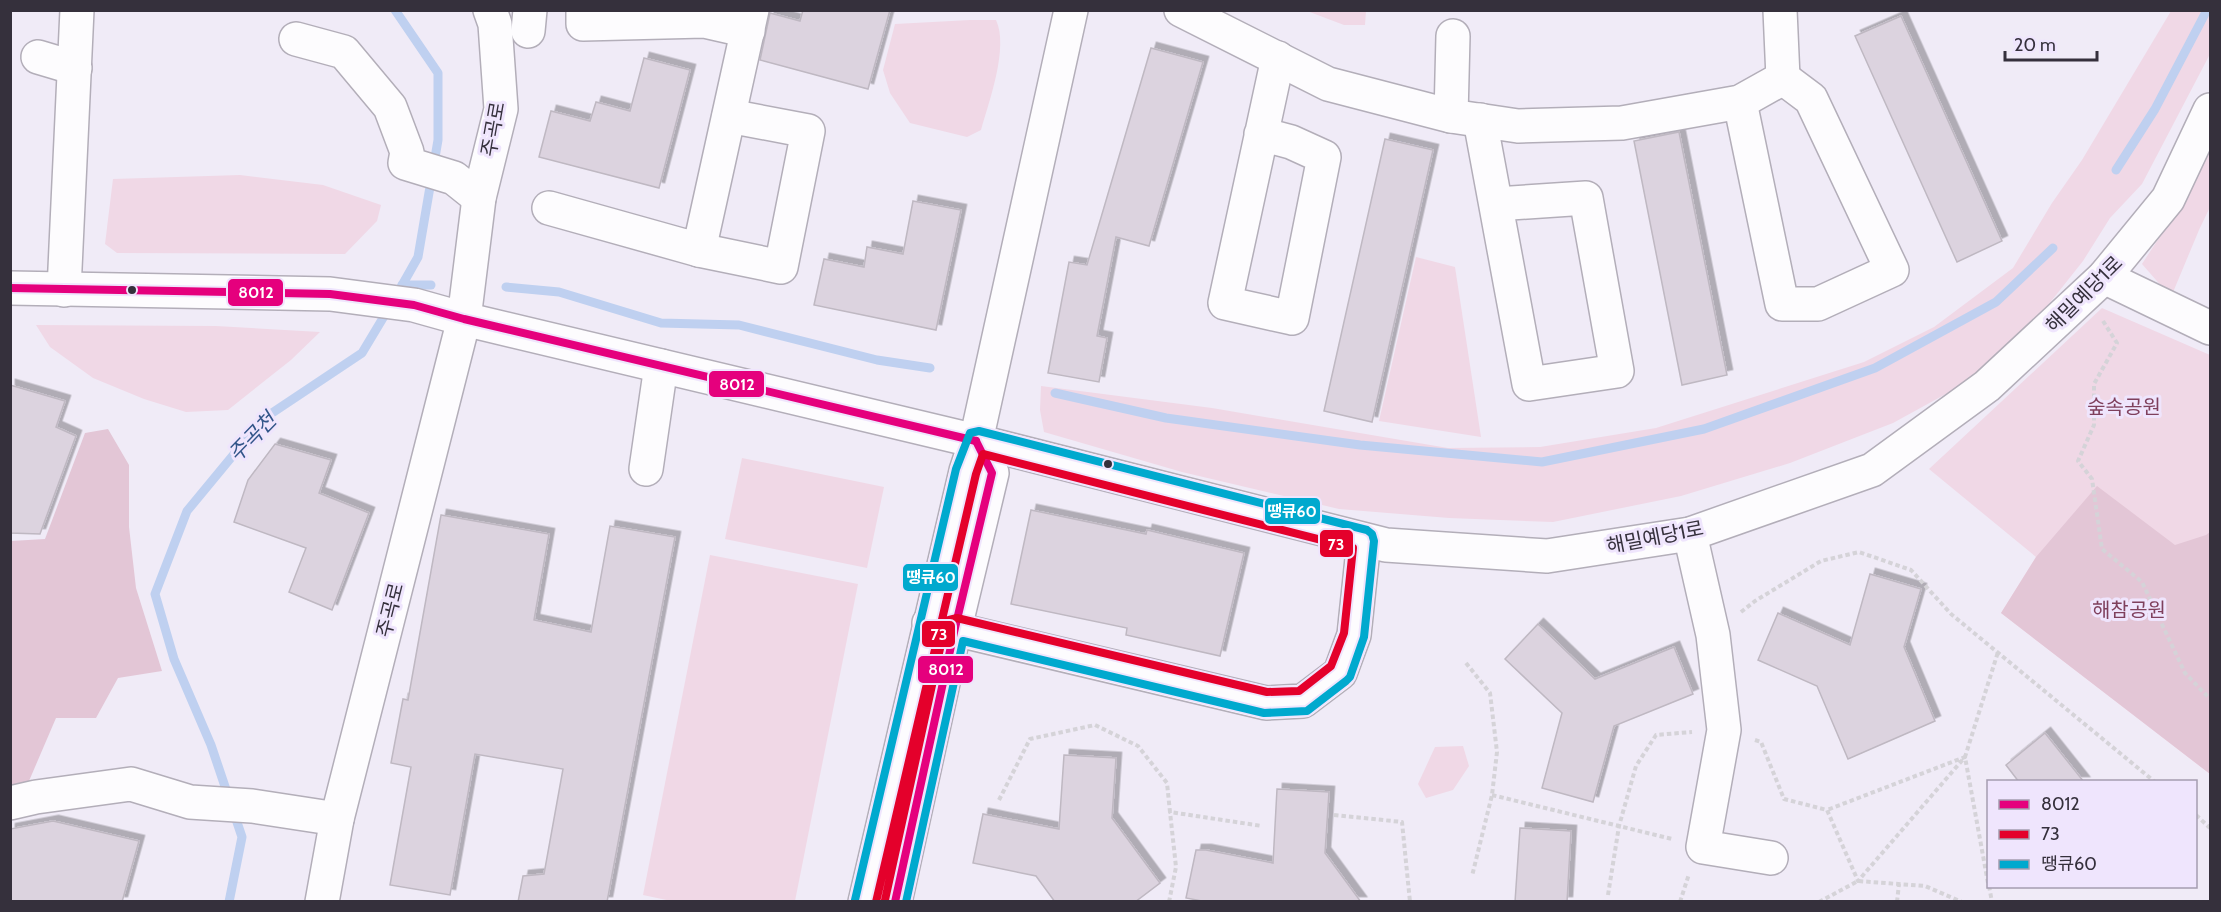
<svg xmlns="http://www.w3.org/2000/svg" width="2221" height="912" font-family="Cabin,'Noto Sans KR',sans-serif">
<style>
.green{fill:#f0d8e6}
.forest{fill:#e3c6d6}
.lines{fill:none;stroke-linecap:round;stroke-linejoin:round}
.stream{stroke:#bfd0f0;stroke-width:9}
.building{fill:#dcd3df;stroke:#bfb8c2;stroke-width:1.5;filter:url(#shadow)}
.minor-casing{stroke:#b3aeb9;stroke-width:36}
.path{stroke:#d5d3d8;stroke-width:4;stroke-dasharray:4.5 3;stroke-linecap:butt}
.minor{stroke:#fdfcfe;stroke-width:33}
.bus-1-casing{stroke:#efe5fd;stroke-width:12}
.bus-2-casing{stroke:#efe5fd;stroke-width:12}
.bus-3-casing{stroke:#efe5fd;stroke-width:12}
.bus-1{stroke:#e5007d;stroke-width:8}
.bus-2{stroke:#e4002b;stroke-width:8}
.bus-3{stroke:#00a9ce;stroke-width:8}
.bus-dot{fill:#35303c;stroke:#efe5fd;stroke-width:2}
.labels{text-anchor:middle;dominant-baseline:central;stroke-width:6;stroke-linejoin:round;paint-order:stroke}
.street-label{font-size:20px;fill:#35303c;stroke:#efe5fd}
.park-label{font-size:20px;fill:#7f405d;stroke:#efe5fd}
.water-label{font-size:21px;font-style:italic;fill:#325589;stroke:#efe5fd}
.line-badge{stroke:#efe5fd;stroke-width:2}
.badge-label{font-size:16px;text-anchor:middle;font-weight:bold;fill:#fff}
</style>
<defs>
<filter id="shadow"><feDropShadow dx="5.5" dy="-5.5" stdDeviation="0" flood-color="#0004"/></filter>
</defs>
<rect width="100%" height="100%" fill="#f0ebf7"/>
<g class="green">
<polygon points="1307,11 1366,11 1365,25 1344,25"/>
<polygon points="2171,11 2210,11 2210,54 2142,184 2110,218 2083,261 2037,319 1975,378 1893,423 1790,463 1681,496 1553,522 1449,518 1339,509 1182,472 1044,432 1040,410 1041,386 1212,408 1448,448 1540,447 1656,428 1864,362 1934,327 2013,268 2052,203 2082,160"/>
<path d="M970,20H996C1009,47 989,102 981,130L967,137L910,123L890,93L883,70L895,24Z"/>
<polygon points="2210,150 2210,207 2199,230 2171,297 2142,264 2193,186"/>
<polygon points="240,175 323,185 381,205 377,221 345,254 117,253 105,244 113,179"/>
<polygon points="1416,257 1455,267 1481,437 1379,421"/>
<polygon points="2102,308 2210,355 2210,774 2001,613 2036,557 1929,469"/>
<polygon points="36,325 216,326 320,332 291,360 228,410 186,412 144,399 93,378 50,347"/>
<polygon points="742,458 884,487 867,568 725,539"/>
<polygon points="710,555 858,584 795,901 676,902 643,895"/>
<polygon points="1463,746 1469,766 1453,790 1426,798 1418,784 1435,747"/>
</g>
<g class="forest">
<polygon points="108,429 129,465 129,527 136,588 162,671 118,678 96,718 56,718 29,781 11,786 11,541 45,539 85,433"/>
<polygon points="2097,486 2175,545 2206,535 2210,532 2210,774 2001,613 2036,557"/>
</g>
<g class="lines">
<g class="stream">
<polyline points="395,10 438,73 438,140 418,257 396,296"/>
<polyline points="2116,170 2155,109 2207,10"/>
<polyline points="402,285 431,285"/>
<polyline points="506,287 559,292 661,323 739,325 877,360 930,368"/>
<polyline points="1055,393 1166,418 1360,445 1542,462 1704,429 1875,368 1996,302 2053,248"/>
<polyline points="229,902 242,837 211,745 174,659 155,594 187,511 263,419 362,353 389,308"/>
</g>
</g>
<g class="building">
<polygon points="803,10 890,10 868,89 760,60 770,13 800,21"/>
<polygon points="1901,16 2002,241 1957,262 1855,36"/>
<polygon points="1151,48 1203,62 1149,246 1116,237 1097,336 1107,338 1099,382 1048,373 1069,262 1087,265"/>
<polygon points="644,58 690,70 659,188 539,157 551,111 590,121 596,102 630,111"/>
<polygon points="1679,132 1727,375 1682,385 1634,141"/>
<polygon points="1385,139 1433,150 1372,422 1324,411"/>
<polygon points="913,201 961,210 936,330 814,305 824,259 864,267 867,247 903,254"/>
<polygon points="10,385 65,401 56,427 76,436 40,534 10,533"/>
<polygon points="275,444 331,460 319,493 369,513 332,610 289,592 306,548 234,522 248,480"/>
<polygon points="1031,510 1146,534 1147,530 1244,553 1220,656 1126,635 1127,628 1011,604"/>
<polygon points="441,515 549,534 534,620 591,632 610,526 675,537 607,902 518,902 523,876 544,874 563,769 475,754 450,895 390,885 411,767 391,763 403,699 408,700"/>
<polygon points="1870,574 1921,589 1904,647 1935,721 1848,759 1817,686 1758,660 1778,613 1850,645"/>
<polygon points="1538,624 1595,679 1674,647 1693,694 1614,726 1593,802 1542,788 1562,713 1505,659"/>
<polygon points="2045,733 2084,782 2019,782 2006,765"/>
<polygon points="1064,755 1116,758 1112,818 1160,883 1135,902 1055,902 1036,876 973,863 983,814 1059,829"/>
<polygon points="1277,789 1329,792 1325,853 1361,902 1207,902 1186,898 1196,850 1206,850 1273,863"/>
<polygon points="53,821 139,841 122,902 10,902 10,829"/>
<polygon points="1520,828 1571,831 1567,902 1515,902"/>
</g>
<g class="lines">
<g class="minor-casing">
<g id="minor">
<polyline points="583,10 583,24 704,21 748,31"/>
<polyline points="1181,10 1328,84 1451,116 1518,126 1622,123 1740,102 1783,78 1780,10"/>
<polyline points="528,31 530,10"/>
<polyline points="296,39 344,52 390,107 407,152 405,163 454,178 479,198"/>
<polyline points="38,57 75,68"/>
<polyline points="1740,102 1782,304 1818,304 1892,270 1811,99 1783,78"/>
<polyline points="1451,116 1453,36"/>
<polyline points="1480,120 1529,384 1617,371 1586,198 1496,204"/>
<polyline points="1261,134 1291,142 1324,157 1292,318 1225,303 1278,58"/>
<polyline points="549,208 699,250 752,10"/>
<polyline points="699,250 781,267 808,131 729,116"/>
<polyline points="2104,277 2210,328"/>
<polyline points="10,288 330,294 414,305 464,319 976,441 1386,545 1547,556 1690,534 1872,470 1987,386 2104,277 2168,199 2210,110"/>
<polyline points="64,290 77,10"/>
<polyline points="646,469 661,366"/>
<polyline points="1690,534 1713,635 1724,730 1703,847 1771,858"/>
<polyline points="929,623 1266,703 1303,701 1340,673 1354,635 1364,540"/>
<polyline points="10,803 36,797 131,784 190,802 252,806 337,819"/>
<polyline points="322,902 337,819 464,319 479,198 501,109 495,24 490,10"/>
<polyline points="865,902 966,471 976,441 1071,10"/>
<polyline points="895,902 955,628 992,473 976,441"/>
</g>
</g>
<g class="path">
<polyline points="2103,321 2117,343 2094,384 2094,425 2078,461 2092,479 2102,549 2142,582 2185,673 2210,699"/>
<polyline points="1741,612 1755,601 1821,561 1859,552 1911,570 1951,614 2155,782"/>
<polyline points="1466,663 1490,693 1497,752 1492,795 1472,876"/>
<polyline points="1755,740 1761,742 1784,799 1827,810 1858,881 1965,757 1827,810"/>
<polyline points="1492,795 1672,839"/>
<polyline points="999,800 1030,739 1095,725 1138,746 1167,783 1170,812 1262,826"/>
<polyline points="1334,815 1402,822 1410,902"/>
<polyline points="2196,815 2210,828"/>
<polyline points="1988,883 1965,757 1998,652"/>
<polyline points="1989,886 1992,902"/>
<polyline points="1608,895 1619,826 1636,766 1656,735 1692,732"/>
<polyline points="1169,902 1176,867 1170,812"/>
<polyline points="1680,902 1689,874"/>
<polyline points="1819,902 1858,881 1925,886 1962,902"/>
<polyline points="1897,902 1899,884"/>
</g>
<use href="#minor" class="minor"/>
<g class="bus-1-casing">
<g id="bus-1">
<polyline points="10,288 330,294 414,305 464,319 976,441"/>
<polyline points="895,902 955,628 992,473 976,441"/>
</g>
</g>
<g class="bus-2-casing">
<polyline id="bus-2" points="876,902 976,474 983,454 1353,548 1344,633 1331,666 1299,691 1267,692 957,618 949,620 945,626 885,900"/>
</g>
<g class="bus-3-casing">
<polyline id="bus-3" points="855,900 956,469 970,433 979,431 1367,530 1372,534 1374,541 1364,637 1350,677 1346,681 1307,711 1264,713 963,641 906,902"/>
</g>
<use href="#bus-1" class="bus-1"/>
<use href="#bus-2" class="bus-2"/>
<use href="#bus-3" class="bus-3"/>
</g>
<g class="bus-dot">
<circle cx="132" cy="290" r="5"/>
<circle cx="1108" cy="464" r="5"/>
</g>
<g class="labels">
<g class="street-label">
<text transform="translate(493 129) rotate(-80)">주곡로</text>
<text transform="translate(2084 294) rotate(-45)">해밀예당1로</text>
<text transform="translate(1655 537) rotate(-11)">해밀예당1로</text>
<text transform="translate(390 610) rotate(-76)">주곡로</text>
</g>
<g class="park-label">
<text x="2124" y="407">숲속공원</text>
<text x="2129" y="610">해참공원</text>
</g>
<g class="water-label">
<text transform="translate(252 437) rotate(-46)">주곡천</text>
</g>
</g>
<g class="line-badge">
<rect x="227" y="278" width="57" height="29" rx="6" fill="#e5007d"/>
<rect x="708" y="370" width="57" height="28" rx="6" fill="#e5007d"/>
<rect x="1264" y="497" width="57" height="28" rx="6" fill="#00a9ce"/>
<rect x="1319" y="529" width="35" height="29" rx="6" fill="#e4002b"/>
<rect x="902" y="563" width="57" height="29" rx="6" fill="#00a9ce"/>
<rect x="921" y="620" width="35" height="28" rx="6" fill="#e4002b"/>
<rect x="917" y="655" width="57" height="29" rx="6" fill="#e5007d"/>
</g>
<g class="badge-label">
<text x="256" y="298">8012</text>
<text x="737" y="390">8012</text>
<text x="1292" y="517">땡큐60</text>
<text x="1336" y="550">73</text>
<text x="931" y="583">땡큐60</text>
<text x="939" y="640">73</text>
<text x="946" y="675">8012</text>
</g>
<rect width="2221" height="912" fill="none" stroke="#35303c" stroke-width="24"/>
<rect x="1987" y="780" width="210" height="108" fill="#efe5fd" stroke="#a59db0" stroke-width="1.5"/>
<rect x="1999" y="800" width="30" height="9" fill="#e5007d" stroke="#a59db0" stroke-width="1.5"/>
<text x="2041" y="810" font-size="18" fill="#35303c">8012</text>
<rect x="1999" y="830" width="30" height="9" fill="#e4002b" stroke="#a59db0" stroke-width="1.5"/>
<text x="2041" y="840" font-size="18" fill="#35303c">73</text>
<rect x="1999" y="860" width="30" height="9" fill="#00a9ce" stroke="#a59db0" stroke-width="1.5"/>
<text x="2041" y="870" font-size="18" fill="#35303c">땡큐60</text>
<path d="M2005 51v9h92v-9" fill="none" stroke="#35303c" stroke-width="3"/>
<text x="2014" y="51" font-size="18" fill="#35303c" stroke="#efe5fd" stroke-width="4.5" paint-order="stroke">20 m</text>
</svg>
